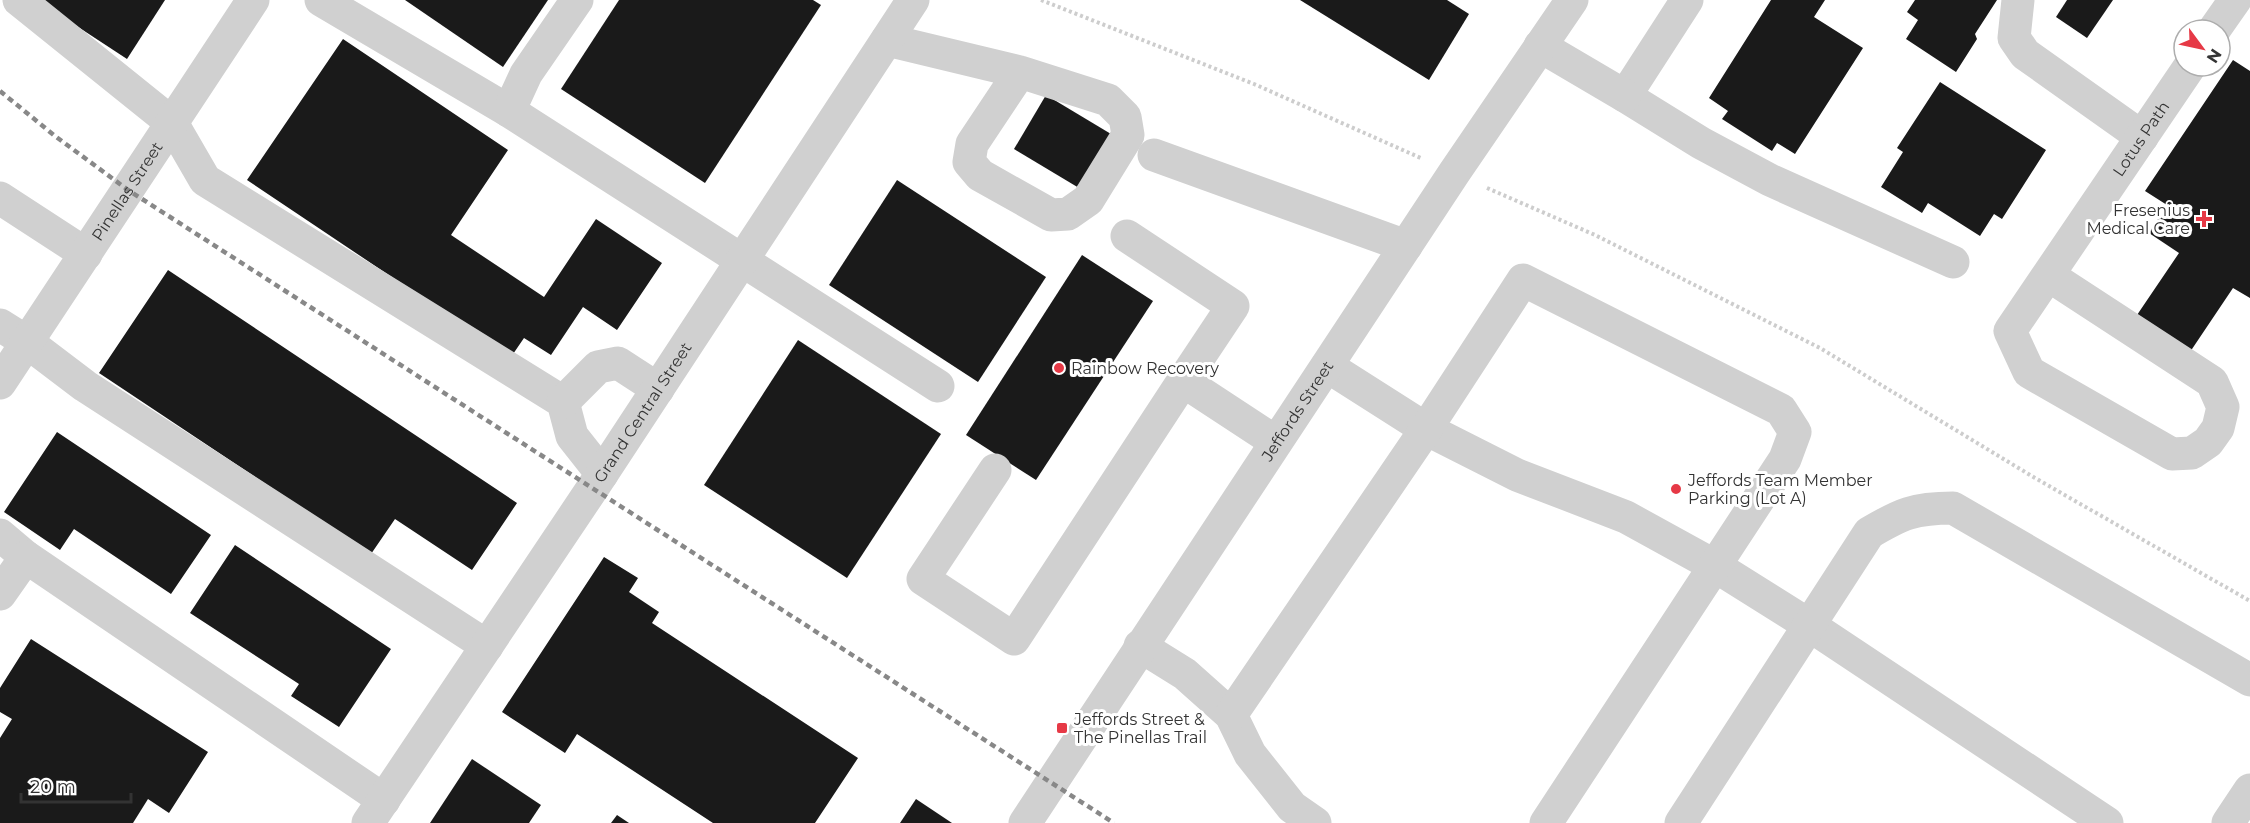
<svg xmlns="http://www.w3.org/2000/svg" width="2250" height="823" font-family="Montserrat,sans-serif">
<style>
.building{fill:#1a1a1a}
.lines{fill:none;stroke-linecap:round;stroke-linejoin:round}
.path{stroke:#cdcdcd;stroke-width:4;stroke-dasharray:3 3;stroke-linecap:butt}
.minor{stroke:#d0d0d0;stroke-width:33}
.rail{stroke:#888;stroke-width:4.5;stroke-dasharray:6 4.5;stroke-linecap:butt}
.poi-dot{fill:#e63946;stroke:#fff;stroke-width:2}
.labels{text-anchor:middle;dominant-baseline:central;stroke-width:6;stroke-linejoin:round;paint-order:stroke}
.street-label{font-size:16px;fill:#333;stroke:#fff}
.poi-label{font-size:16px;fill:#333;stroke:#fff;text-anchor:start}
</style>
<rect width="100%" height="100%" fill="#fff"/>
<g class="building">
<polygon points="37,0 165,0 127,59"/>
<polygon points="405,0 548,0 503,67"/>
<polygon points="619,0 813,0 821,5 705,183 561,89"/>
<polygon points="1300,0 1447,0 1469,14 1429,80"/>
<polygon points="1771,0 1825,0 1814,17 1863,48 1795,154 1777,143 1772,151 1722,119 1728,111 1709,98"/>
<polygon points="1915,0 1997,0 1975,34 1977,39 1956,72 1906,39 1918,20 1907,12"/>
<polygon points="2067,0 2113,0 2087,38 2056,17"/>
<polygon points="343,39 508,150 451,235 544,297 596,219 662,263 617,330 583,307 551,355 524,338 511,357 247,180"/>
<polygon points="2233,60 2250,71 2250,298 2233,288 2190,352 2137,315 2179,253 2149,233 2167,205 2145,191"/>
<polygon points="1940,82 2046,150 2002,219 1994,214 1980,236 1928,203 1922,213 1881,187 1903,152 1897,148"/>
<polygon points="1046,95 1111,134 1079,188 1014,149"/>
<polygon points="897,180 1046,277 978,382 829,285"/>
<polygon points="1082,255 1153,301 1036,480 966,435"/>
<polygon points="168,270 517,503 472,570 395,519 371,554 99,373"/>
<polygon points="798,340 941,434 847,578 704,485"/>
<polygon points="57,432 211,535 171,594 74,529 60,550 4,512"/>
<polygon points="235,545 391,649 339,727 291,696 299,684 190,613"/>
<polygon points="604,557 638,578 629,592 659,612 652,623 858,758 815,823 713,823 577,734 565,753 502,712"/>
<polygon points="31,639 208,752 169,813 148,799 133,823 0,823 0,738 12,719 0,712 0,688"/>
<polygon points="472,759 541,805 529,823 430,823"/>
<polygon points="916,799 952,823 900,823"/>
<polygon points="617,815 629,823 611,823"/>
</g>
<g class="lines">
<g class="path">
<polyline points="1041,0 1254,84 1423,159"/>
<polyline points="1487,188 1595,235 1820,348 2035,478 2250,601"/>
</g>
<g class="minor">
<polyline points="19,0 172,123 205,180 563,402 572,436 602,474"/>
<polyline points="321,0 509,111"/>
<polyline points="577,0 526,74 509,111 938,386"/>
<polyline points="1687,0 1625,96 1701,143 1770,180 1953,262"/>
<polyline points="2018,0 2014,38 2025,54 2142,137"/>
<polyline points="2214,30 2235,0"/>
<polyline points="887,40 1020,72 1108,100 1125,117 1128,135 1088,200 1068,214 1051,215 980,175 969,162 972,144 1020,72"/>
<polyline points="1540,46 1625,96"/>
<polyline points="1154,155 1406,246"/>
<polyline points="0,198 86,254"/>
<polyline points="1127,236 1233,306 1183,381"/>
<path id="s1" d="M2048,275L2212,382L2223,407L2218,428L2208,442L2192,453L2172,454L2029,372L2010,331L2190,66"/>
<polyline points="0,325 27,342 85,386 487,646"/>
<polyline points="1327,366 1426,429 1517,475 1626,517 1715,566 1809,625 2107,823"/>
<path id="s2" d="M0,383L253,0"/>
<polyline points="563,402 598,367 618,363 658,389"/>
<polyline points="995,470 923,579 1014,639 1183,381 1276,442"/>
<polyline points="0,535 26,557"/>
<polyline points="0,594 26,557 384,800"/>
<polyline points="1140,646 1185,674 1231,715 1250,754 1292,807 1315,823"/>
<polyline points="1231,715 1426,429 1523,280 1781,410 1795,432 1785,459 1546,823"/>
<path id="s3" d="M368,823L592,489L913,0"/>
<path id="s4" d="M1025,823L1454,173L1572,0"/>
<path d="M1681,823L1869,533C1901,514 1914,508 1953,508L2250,680"/>
<polyline points="2228,823 2250,790"/>
</g>
<polyline class="rail" points="0,91 55,136 128,190 1114,823"/>
</g>
<g class="poi-dot">
<path d="M2201 210h6v6h6v6h-6v6h-6v-6h-6v-6h6z"/>
<circle cx="1059" cy="368" r="6"/>
<circle cx="1676" cy="489" r="6"/>
<rect x="1056" y="722" width="12" height="12" rx="3"/>
</g>
<g class="labels">
<g class="street-label">
<text stroke="none"><textPath href="#s1" startOffset="744">Lotus Path</textPath></text>
<text stroke="none"><textPath href="#s2" startOffset="230">Pinellas Street</textPath></text>
<text stroke="none"><textPath href="#s4" startOffset="494">Jeffords Street</textPath></text>
<text stroke="none"><textPath href="#s3" startOffset="494">Grand Central Street</textPath></text>
</g>
<g class="poi-label">
<text x="2190" y="210" text-anchor="end">Fresenius<tspan x="2190" dy="18">Medical Care</tspan></text>
<text x="1071" y="368">Rainbow Recovery</text>
<text x="1688" y="480">Jeffords Team Member<tspan x="1688" dy="18">Parking (Lot A)</tspan></text>
<text x="1074" y="719">Jeffords Street &amp;<tspan x="1074" dy="18">The Pinellas Trail</tspan></text>
</g>
</g>
<g transform="translate(2202 48) rotate(123)"><circle r="28" fill="#ffffff" stroke="#adadad" stroke-width="1.5"/>
<path d="M0-4.5L10 22L0 15L-10 22Z" fill="#e63946"/>
<text y="-9" font-size="16" font-weight="bold" text-anchor="middle" fill="#333333">N</text>
</g>
<path d="M21 793v9h110v-9" fill="none" stroke="#333333" stroke-width="3"/>
<text x="30" y="793" font-size="18" fill="#333333" stroke="#ffffff" stroke-width="4.5" paint-order="stroke">20 m</text>
</svg>
